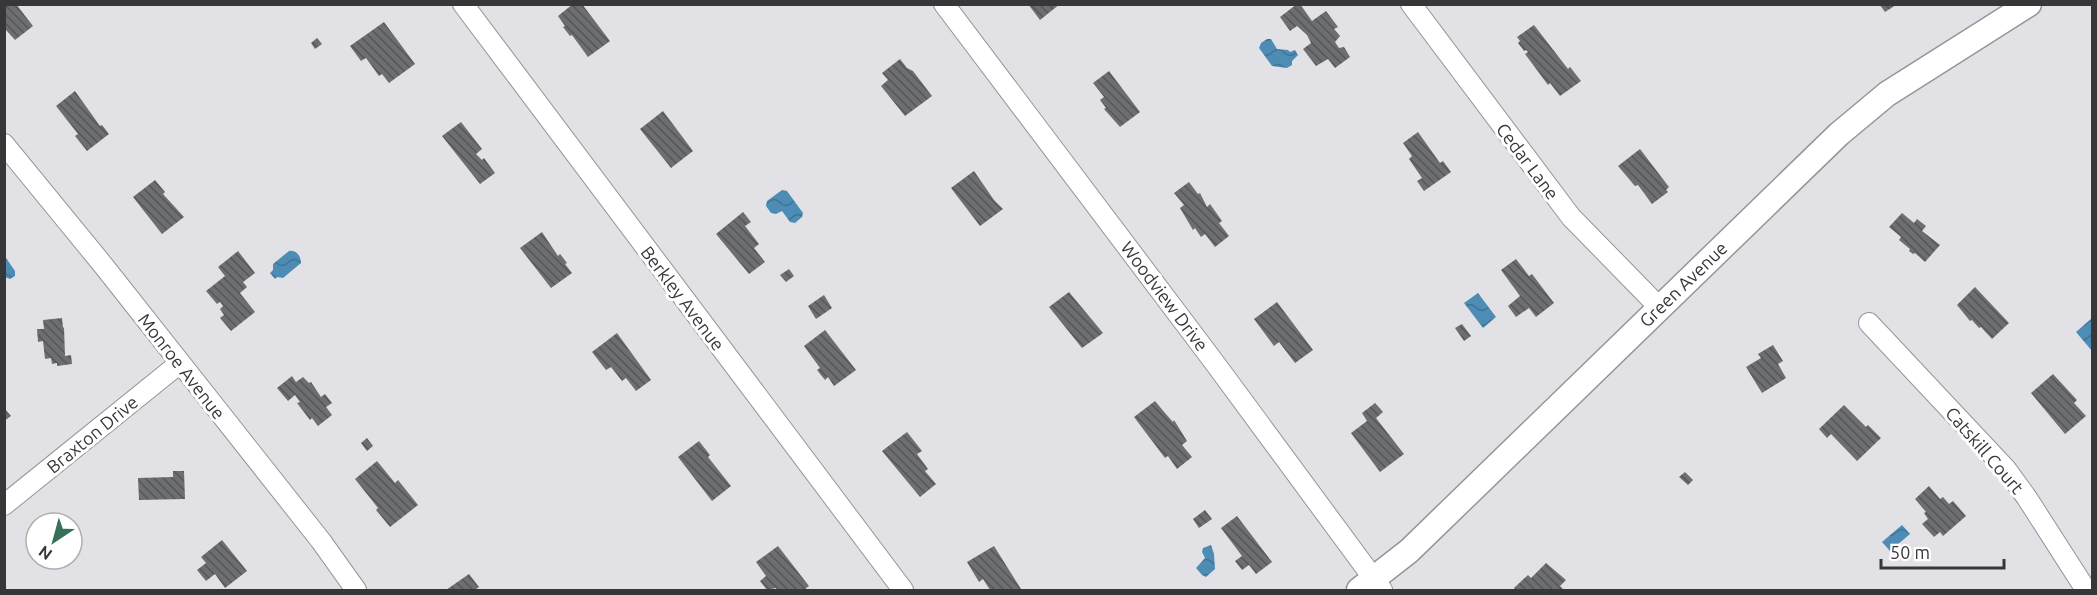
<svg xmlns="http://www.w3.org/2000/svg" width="2097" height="595" font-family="Ubuntu,sans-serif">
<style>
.water{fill:url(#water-waves)}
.building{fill:url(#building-back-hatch)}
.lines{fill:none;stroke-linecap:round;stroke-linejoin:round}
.minor-casing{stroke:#959599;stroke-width:22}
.tertiary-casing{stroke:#959599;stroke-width:27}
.minor{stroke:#fff;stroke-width:20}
.tertiary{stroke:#fff;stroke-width:24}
.labels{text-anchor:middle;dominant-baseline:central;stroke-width:6;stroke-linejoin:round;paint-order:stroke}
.street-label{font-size:18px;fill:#373739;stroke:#fff}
</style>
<defs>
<pattern id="water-waves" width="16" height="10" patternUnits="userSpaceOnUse" patternTransform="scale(1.5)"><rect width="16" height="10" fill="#4d8cb5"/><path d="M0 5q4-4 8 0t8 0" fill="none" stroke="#417394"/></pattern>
<pattern id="building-back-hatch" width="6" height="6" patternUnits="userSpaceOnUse" patternTransform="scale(1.5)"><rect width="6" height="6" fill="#6c6e71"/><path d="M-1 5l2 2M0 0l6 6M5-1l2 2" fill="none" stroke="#555659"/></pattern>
</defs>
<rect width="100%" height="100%" fill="#e2e2e6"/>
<g class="water">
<polygon points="1267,39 1271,39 1277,49 1288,50 1290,52 1295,50 1298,55 1292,61 1292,65 1287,68 1272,66 1259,48 1261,43"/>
<polygon points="782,190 787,191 803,213 802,217 795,223 790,222 782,211 776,214 771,213 766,206 767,201"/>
<path d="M289,251C296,249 301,256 301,263L283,278L277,277L275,279L270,273L273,270V264Z"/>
<polygon points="4,255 15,271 15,276 10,279 5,277"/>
<polygon points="1478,293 1496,317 1483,328 1464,303"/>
<polygon points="2092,318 2092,351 2076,332"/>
<polygon points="1902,525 1910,534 1890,551 1882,542"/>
<polygon points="1211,545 1214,554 1215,569 1206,577 1202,575 1196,568 1205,558 1202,552 1203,548"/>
</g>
<g class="building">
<polygon points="4,4 16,4 33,26 15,40 6,30 4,31"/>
<polygon points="573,4 582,4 610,41 588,57 572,35 570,36 563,27 565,26 558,16"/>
<polygon points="1028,4 1060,4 1040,20"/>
<polygon points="1297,4 1300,4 1312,21 1326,11 1338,27 1334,29 1340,36 1335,42 1339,48 1344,47 1350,57 1335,68 1328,59 1316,66 1303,49 1311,43 1307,35 1297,26 1290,31 1280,17"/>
<polygon points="1880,5 1896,5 1885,12"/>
<polygon points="384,22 415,64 389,83 382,74 379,76 366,58 361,61 350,46"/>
<polygon points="1534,25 1568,69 1570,67 1581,81 1560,96 1550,83 1548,85 1525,54 1528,52 1526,50 1524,51 1518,43 1520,41 1517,37"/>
<polygon points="317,38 322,44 315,49 311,43"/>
<polygon points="900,59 907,68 913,71 932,96 905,116 881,86 888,80 882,73"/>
<polygon points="1109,71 1140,112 1120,127 1104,109 1106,108 1100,100 1104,97 1093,83"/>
<polygon points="75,91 100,126 102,125 109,134 87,151 75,136 78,134 56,106"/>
<polygon points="663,111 693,151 671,168 640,129"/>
<polygon points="461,122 482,149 476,154 482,160 484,158 495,173 480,184 442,136"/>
<polygon points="1418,132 1440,163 1443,161 1451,172 1424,191 1417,181 1422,178 1409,159 1412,156 1403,143"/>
<polygon points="1640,149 1669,187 1666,190 1668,192 1652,204 1638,185 1635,186 1618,166"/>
<polygon points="974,171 994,200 1003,209 980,226 951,188"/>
<polygon points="155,180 165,192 163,194 184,217 162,234 133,197"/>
<polygon points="1189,182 1198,194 1200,193 1207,207 1210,204 1222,221 1219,223 1229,236 1215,247 1205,234 1201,237 1195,228 1193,230 1180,208 1184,205 1174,193"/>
<polygon points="743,212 751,222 745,226 759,244 754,248 765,262 749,274 716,234"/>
<polygon points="1902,213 1914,223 1917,219 1926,226 1922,231 1940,245 1925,262 1915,253 1913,254 1909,251 1910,249 1899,240 1901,237 1889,227"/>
<polygon points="542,232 558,256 560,254 567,263 565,264 572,273 551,288 520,248"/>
<polygon points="238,251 255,273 243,282 247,287 240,293 255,312 231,331 220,318 224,315 220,309 223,306 220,302 217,304 206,291 225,276 218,267"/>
<polygon points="1516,259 1529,276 1532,274 1554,303 1536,317 1529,308 1516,317 1508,306 1520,296 1501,270"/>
<polygon points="789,269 794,276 786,282 780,275"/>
<polygon points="1975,287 2009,323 1992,339 1981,327 1979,328 1972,320 1970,321 1957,305"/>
<polygon points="1069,292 1103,333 1082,348 1049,307"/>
<polygon points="824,295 832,308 816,319 808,306"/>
<polygon points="1277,302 1313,350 1295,363 1279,342 1274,346 1254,319"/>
<polygon points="62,318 63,328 64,327 65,356 71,355 72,364 57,366 57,363 52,364 51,358 45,359 43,341 38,342 37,329 44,329 43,320"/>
<polygon points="1462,324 1471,336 1464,341 1455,328"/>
<polygon points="825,330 856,370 834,386 828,377 825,380 817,370 820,368 804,346"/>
<polygon points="617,333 651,380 636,391 626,378 622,381 611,367 606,370 592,352"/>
<polygon points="1773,345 1783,361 1778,364 1786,378 1762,393 1746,367 1761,358 1758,354"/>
<polygon points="2053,374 2077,400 2074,403 2086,416 2065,434 2031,393"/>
<polygon points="292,376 296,382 303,377 309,383 311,382 321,397 325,394 332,403 326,407 332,415 318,426 312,418 310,420 297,403 300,402 295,395 288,401 277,388"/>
<polygon points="1155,401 1165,413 1173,422 1174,420 1187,441 1182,445 1192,457 1177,469 1168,456 1165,458 1134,417"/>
<polygon points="1375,403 1383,412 1376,418 1404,454 1380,472 1351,433 1367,421 1362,413"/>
<polygon points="1844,405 1866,427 1868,425 1881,438 1857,461 1831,434 1827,438 1819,429"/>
<polygon points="4,408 11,416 4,421"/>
<polygon points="907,432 922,451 917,454 928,469 925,471 936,484 920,497 882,451"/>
<polygon points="367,438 373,446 367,451 361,443"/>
<polygon points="699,441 710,455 708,457 731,486 712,501 678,457"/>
<polygon points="377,461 395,483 398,480 418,505 390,527 376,510 378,508 355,479"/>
<polygon points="173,471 184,471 185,499 139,500 138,478 173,477"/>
<polygon points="1685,472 1693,480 1688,485 1679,477"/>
<polygon points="1929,486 1940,499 1943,497 1949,504 1953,501 1966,516 1943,536 1940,532 1934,537 1922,524 1928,519 1924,513 1926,512 1915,499"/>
<polygon points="1205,510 1212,519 1199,528 1193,519"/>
<polygon points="1237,516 1272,562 1256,574 1249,565 1242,570 1235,561 1242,556 1221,528"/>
<polygon points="222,540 247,571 225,588 215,574 206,581 197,570 206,563 201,557"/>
<polygon points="778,546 809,586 804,590 777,590 776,588 767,590 760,581 766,576 756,562"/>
<polygon points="994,546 1021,589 1019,590 990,590 983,579 979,582 967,562"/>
<polygon points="1546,563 1566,580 1560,586 1564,590 1516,590 1514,588 1528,575 1531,578"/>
<polygon points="469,574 479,587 475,590 446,590"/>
</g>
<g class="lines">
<g class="minor-casing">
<g id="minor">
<polyline points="463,4 903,590"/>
<polyline points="944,4 1214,362 1382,590"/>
<polyline points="1411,4 1571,217 1659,307"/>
<polyline points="4,144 103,265 321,541 356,590"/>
<polyline points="1869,323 2006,469 2027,498 2086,590"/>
<polyline points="4,505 180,363"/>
</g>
</g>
<g class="tertiary-casing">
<polyline id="tertiary" points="1359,590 1409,551 1839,134 1887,94 2029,4"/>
</g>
<use href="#minor" class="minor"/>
<use href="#tertiary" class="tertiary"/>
</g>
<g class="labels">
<g class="street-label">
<text transform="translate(1528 161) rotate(53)">Cedar Lane</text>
<text transform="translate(1683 284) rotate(-44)">Green Avenue</text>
<text transform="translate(1165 296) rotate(53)">Woodview Drive</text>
<text transform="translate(683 298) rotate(53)">Berkley Avenue</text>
<text transform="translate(182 366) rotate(52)">Monroe Avenue</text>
<text transform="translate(92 434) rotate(-39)">Braxton Drive</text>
<text transform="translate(1985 450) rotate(49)">Catskill Court</text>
</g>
</g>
<rect width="2097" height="595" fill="none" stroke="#373739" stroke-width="12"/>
<g transform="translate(54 541) rotate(216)"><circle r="28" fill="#ffffff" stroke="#afafb0" stroke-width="1.5"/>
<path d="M0-4.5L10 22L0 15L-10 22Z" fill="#387159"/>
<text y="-9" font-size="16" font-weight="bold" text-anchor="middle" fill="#373739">N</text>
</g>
<path d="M1881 559v9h123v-9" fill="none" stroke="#373739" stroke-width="3"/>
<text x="1890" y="559" font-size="18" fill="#373739" stroke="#ffffff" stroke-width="4.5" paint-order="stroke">50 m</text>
</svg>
